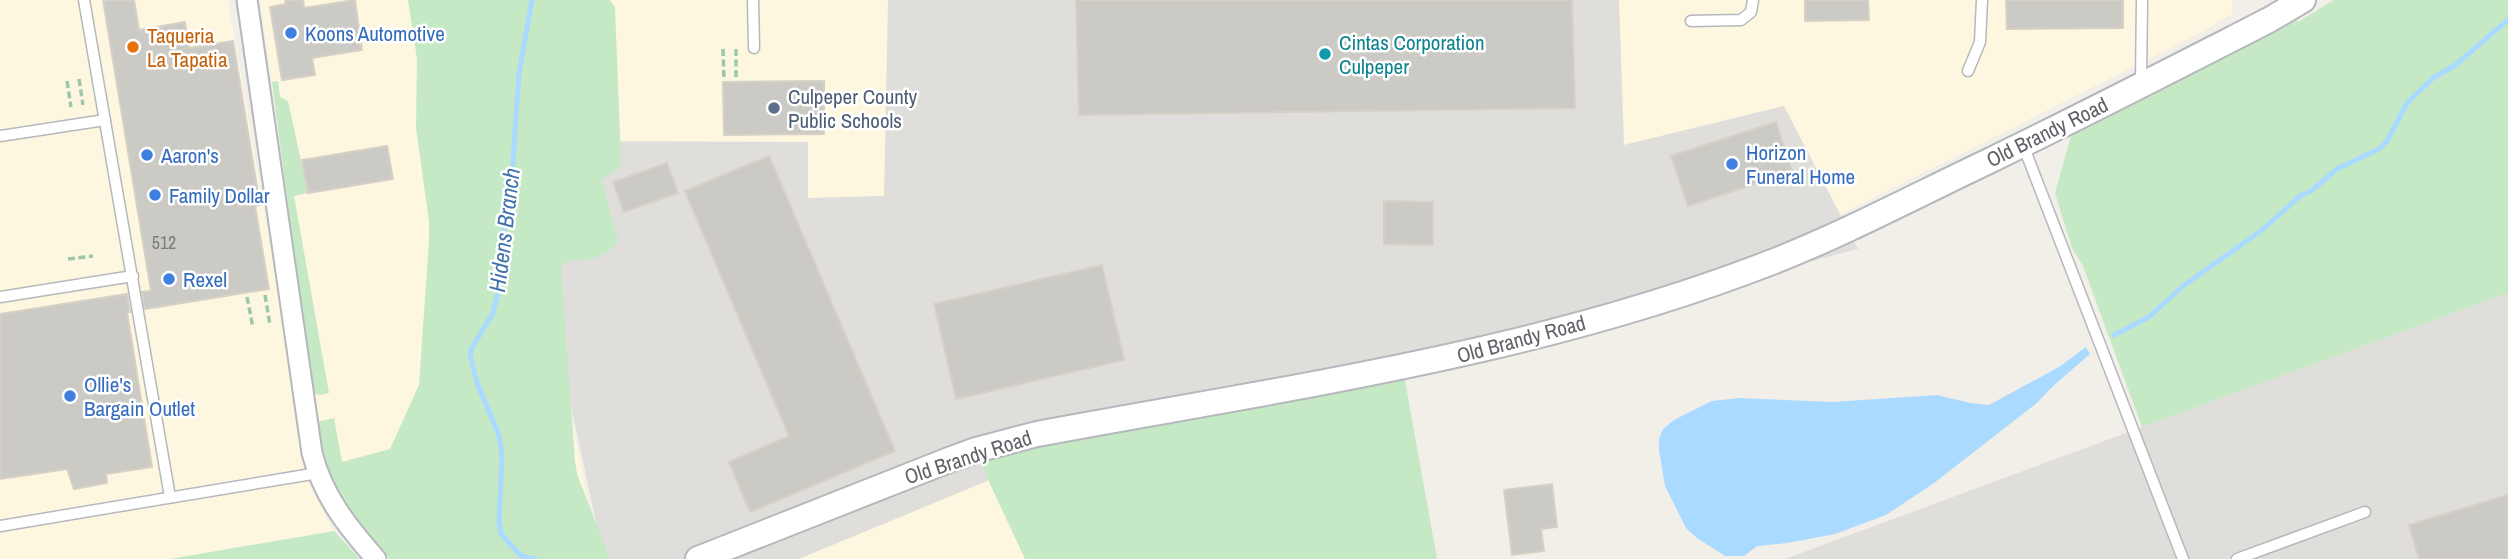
<svg xmlns="http://www.w3.org/2000/svg" width="2508" height="559" font-family="'Archivo Narrow',sans-serif">
<style>
.commercial{fill:#fef7e0}
.industrial{fill:#e0deda}
.green{fill:#c5e8c5}
.water{fill:#aadaff}
.lines{fill:none;stroke-linecap:round;stroke-linejoin:round}
.stream{stroke:#aadaff;stroke-width:5}
.building{fill:#cccac5;stroke:#d6d1c6;stroke-width:2}
.service-casing{stroke:#b5b8bc;stroke-width:13}
.minor-casing{stroke:#b5b8bc;stroke-width:23}
.tertiary-casing{stroke:#b5b8bc;stroke-width:28}
.path{stroke:#9cc7a9;stroke-width:3.5;stroke-dasharray:7 3.5;stroke-linecap:butt}
.service{stroke:#fff;stroke-width:10}
.minor{stroke:#fff;stroke-width:19}
.tertiary{stroke:#fff;stroke-width:24}
.shop-dot{fill:#3f7fe0;stroke:#fff;stroke-width:2.5}
.food-dot{fill:#e8710a;stroke:#fff;stroke-width:2.5}
.culture-dot{fill:#0f9aa8;stroke:#fff;stroke-width:2.5}
.service-dot{fill:#5c6f8a;stroke:#fff;stroke-width:2.5}
.labels{text-anchor:middle;dominant-baseline:central;stroke-width:5;stroke-linejoin:round;paint-order:stroke}
.number-label{font-size:18px;fill:#7a7d7f}
.shop-label{font-size:21px;fill:#366cbe;stroke:#fff;text-anchor:start}
.food-label{font-size:21px;fill:#c56008;stroke:#fff;text-anchor:start}
.culture-label{font-size:21px;fill:#0d838f;stroke:#fff;text-anchor:start}
.service-label{font-size:21px;fill:#4e5e75;stroke:#fff;text-anchor:start}
.street-label{font-size:21px;fill:#5f6368;stroke:#fff}
.water-label{font-size:23px;font-style:italic;fill:#4174aa;stroke:#fff}
</style>
<rect width="100%" height="100%" fill="#f1efe8"/>
<g class="commercial">
<polygon points="0,0 228,0 285,332 301,444 310,486 334,531 170,559 0,559"/>
<polygon points="260,0 891,0 884,196 808,198 808,142 516,145 600,559 390,559 319,442 287,190"/>
<polygon points="1619,0 2232,0 2232,14 2196,35 1839,215 1784,106 1623,145"/>
<polygon points="979,460 1025,559 722,559"/>
</g>
<g class="industrial">
<polygon points="888,0 1619,0 1624,145 1784,106 1858,249 1011,471 799,559 604,559 514,141 808,142 808,198 884,196"/>
<polygon points="2508,293 2508,559 1785,559 2142,427"/>
</g>
<g class="green">
<path d="M408,0H610L615,7L621,161L618,169L601,180L618,239C609,260 584,260 566,261L561,267L575,461L577,474L610,559H390C379,548 364,537 355,524C333,494 322,458 317,422L334,418L342,462L390,449L419,385L429,240V222L416,127L417,59Z"/>
<polygon points="2334,0 2508,0 2508,293 2142,427 2083,266 2072,248 2055,193 2071,136 2092,121 2295,18 2298,22"/>
<polygon points="278,81 280,97 288,101 308,193 294,196 329,393 319,395 312,392 272,82"/>
<polygon points="1404,375 1437,559 1025,559 979,460 996,453"/>
<polygon points="334,531 360,559 170,559"/>
</g>
<polygon class="water" points="2086,347 2090,354 2053,386 2037,403 1934,483 1886,515 1835,534 1787,543 1757,546 1744,556 1725,556 1697,538 1686,528 1665,486 1659,450 1659,439 1663,429 1674,420 1712,401 1739,398 1832,402 1937,395 1970,403 1989,405 2059,367"/>
<g class="lines">
<g class="stream">
<polyline points="532,0 519,73 513,163 503,234 502,275 493,313 473,346 470,354 477,383 499,435 502,456 499,523 501,534 521,556 535,559"/>
<polyline points="2114,335 2149,317 2183,286 2262,230 2300,196 2311,191 2337,169 2379,149 2387,141 2407,103 2433,78 2454,66 2508,20"/>
</g>
</g>
<g class="building">
<polygon points="103,0 134,0 139,30 185,22 189,48 233,41 260,205 255,206 269,289 145,309 142,292 151,291"/>
<polygon points="285,0 303,0 304,8 355,0 362,50 312,58 315,75 282,80 270,7 286,4"/>
<polygon points="1076,0 1572,0 1575,108 1079,115"/>
<polygon points="1805,0 1868,0 1869,20 1805,21"/>
<polygon points="2006,0 2123,0 2123,28 2007,29"/>
<polygon points="824,81 824,134 724,135 723,82"/>
<polygon points="1776,122 1792,172 1688,206 1671,156"/>
<polygon points="387,146 393,179 308,193 302,160"/>
<polygon points="769,156 895,451 750,512 729,462 789,436 685,191"/>
<polygon points="667,163 678,193 624,212 613,182"/>
<polygon points="1384,201 1433,202 1433,245 1384,244"/>
<polygon points="1102,265 1124,360 956,399 934,304"/>
<polygon points="127,294 130,312 127,312 152,467 106,474 107,483 74,489 67,469 0,479 0,314"/>
<polygon points="1552,484 1557,527 1541,529 1544,551 1512,555 1504,490"/>
<polygon points="2508,495 2508,559 2419,559 2409,525"/>
</g>
<g class="lines">
<g class="service-casing">
<g id="service">
<polyline points="84,0 170,497"/>
<polyline points="753,0 754,48"/>
<polyline points="1691,21 1741,20 1751,12 1753,0"/>
<polyline points="1968,71 1980,42 1982,0"/>
<polyline points="2141,83 2142,0"/>
<polyline points="0,136 105,120"/>
<polyline points="2023,145 2183,559"/>
<polyline points="0,297 133,276"/>
<polyline points="0,526 318,473"/>
<polyline points="2237,559 2365,512"/>
</g>
</g>
<g class="minor-casing">
<path id="minor" d="M247,0L312,453C323,496 347,526 376,559"/>
</g>
<g class="tertiary-casing">
<path id="tertiary" d="M698,559L949,460L976,450L1037,434C1284,388 1536,354 1772,262C1846,233 1915,196 1987,162C2082,116 2175,68 2269,20L2303,0"/>
</g>
<g class="path">
<polyline points="723,49 724,79"/>
<polyline points="736,49 736,79"/>
<polyline points="79,79 83,105"/>
<polyline points="67,81 71,107"/>
<polyline points="68,259 93,256"/>
<polyline points="265,295 270,325"/>
<polyline points="247,297 253,328"/>
</g>
<use href="#service" class="service"/>
<use href="#minor" class="minor"/>
<use href="#tertiary" class="tertiary"/>
</g>
<g class="shop-dot">
<circle cx="291" cy="33" r="7"/>
<circle cx="147" cy="155" r="7"/>
<circle cx="1732" cy="164" r="7"/>
<circle cx="155" cy="195" r="7"/>
<circle cx="169" cy="279" r="7"/>
<circle cx="70" cy="396" r="7"/>
</g>
<circle class="food-dot" cx="133" cy="47" r="7"/>
<circle class="culture-dot" cx="1325" cy="54" r="7"/>
<circle class="service-dot" cx="774" cy="108" r="7"/>
<g class="labels">
<g class="number-label">
<text x="164" y="242">512</text>
</g>
<g class="shop-label">
<text x="305" y="33">Koons Automotive</text>
<text x="1746" y="152">Horizon<tspan x="1746" dy="24">Funeral Home</tspan></text>
<text x="161" y="155">Aaron's</text>
<text x="169" y="195">Family Dollar</text>
<text x="183" y="279">Rexel</text>
<text x="84" y="384">Ollie's<tspan x="84" dy="24">Bargain Outlet</tspan></text>
</g>
<g class="food-label">
<text x="147" y="35">Taqueria<tspan x="147" dy="24">La Tapatia</tspan></text>
</g>
<g class="culture-label">
<text x="1339" y="42">Cintas Corporation<tspan x="1339" dy="24">Culpeper</tspan></text>
</g>
<g class="service-label">
<text x="788" y="96">Culpeper County<tspan x="788" dy="24">Public Schools</tspan></text>
</g>
<g class="street-label">
<text transform="translate(2047 132) rotate(-26)">Old Brandy Road</text>
<text transform="translate(1521 339) rotate(-15)">Old Brandy Road</text>
<text transform="translate(968 457) rotate(-18)">Old Brandy Road</text>
</g>
<g class="water-label">
<text transform="translate(504 230) rotate(-83)">Hidens Branch</text>
</g>
</g>
</svg>
